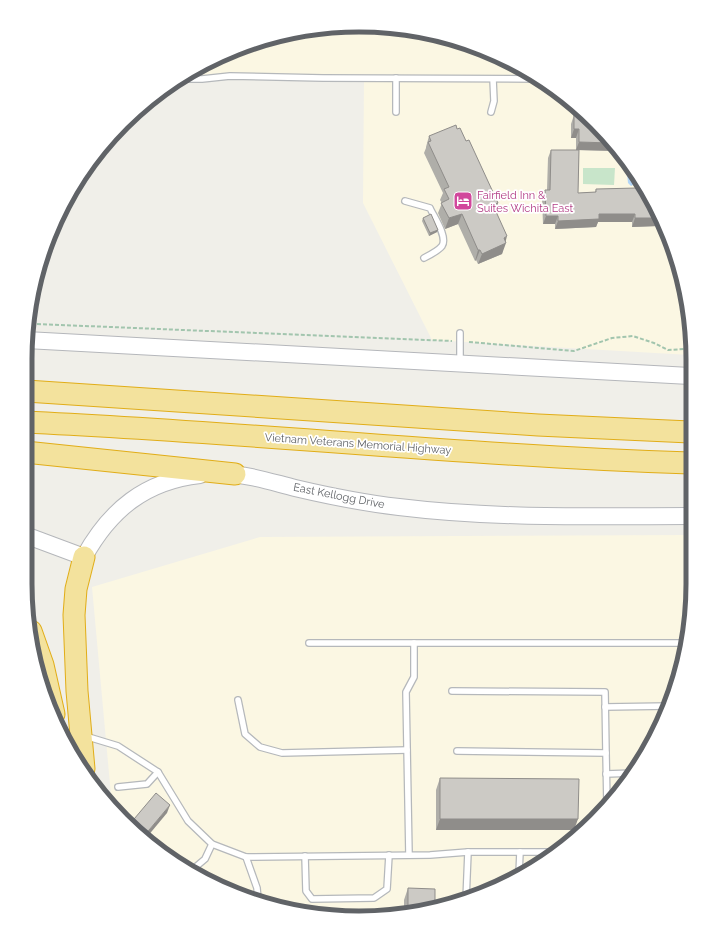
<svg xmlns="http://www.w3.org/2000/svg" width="718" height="943" font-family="Raleway,sans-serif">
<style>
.commercial{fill:#fbf7e3}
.green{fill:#c8e5ca}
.water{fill:#b2d5f7}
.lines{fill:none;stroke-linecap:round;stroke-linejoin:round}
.service-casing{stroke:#b5b8bb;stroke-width:8}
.secondary-casing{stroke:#b5b7bb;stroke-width:18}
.motorway-casing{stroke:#e1ad18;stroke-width:23}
.path{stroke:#a2c5ae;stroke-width:2;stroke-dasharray:4 2;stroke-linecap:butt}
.service{stroke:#fff;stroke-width:5.5}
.secondary{stroke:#fff;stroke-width:16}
.motorway{stroke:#f3e29d;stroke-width:21}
.wall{fill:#afaea9}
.shaded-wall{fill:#8f8d8a}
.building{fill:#cccac5;stroke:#8f8d8a}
.labels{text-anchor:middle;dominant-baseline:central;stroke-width:3.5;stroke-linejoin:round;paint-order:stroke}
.hotel-label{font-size:11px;fill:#b23c85;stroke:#fff;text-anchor:start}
.street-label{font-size:11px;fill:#606367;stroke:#fff}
.rim{fill:none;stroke:#606367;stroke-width:5}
</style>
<rect width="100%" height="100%" fill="#f0efe9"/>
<g class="commercial">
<polygon points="359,25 424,31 487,50 544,81 595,123 637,173 668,231 690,316 690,355 432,340 363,203 364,79 180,78 231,51 294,31"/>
<polygon points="690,535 690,628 668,712 637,769 595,820 545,862 467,900 381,917 294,912 211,883 123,820 112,806 92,587 260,537"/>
</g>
<polygon class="green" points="583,168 615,168 614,185 583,184"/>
<polygon class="water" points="631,166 636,173 635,184 631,186 628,183 627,173"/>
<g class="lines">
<g class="service-casing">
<g id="service">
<polyline points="396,78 396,112"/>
<polyline points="179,79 202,79 230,76 323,78 540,79"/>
<polyline points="491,112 494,101 493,79"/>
<path d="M405,201L430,208C434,217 448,237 442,246C438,251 430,255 424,258"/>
<polyline points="460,333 460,362"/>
<polyline points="27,338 31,303"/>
<polyline points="309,643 686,643"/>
<polyline points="452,691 605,692 606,753"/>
<polyline points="238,700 245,734 260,747 282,753 407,750"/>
<polyline points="605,707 669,706"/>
<polyline points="85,736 118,746 158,772 188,821 212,844 246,857 430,855 468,852 556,852"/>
<polyline points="457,751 606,753 607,806"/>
<polyline points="606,774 634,773"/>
<polyline points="118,787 147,784 158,772"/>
<polyline points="409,855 406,692 414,677 414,643"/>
<polyline points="305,856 306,891 312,899 374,898 387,889 389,855"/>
<polyline points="246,857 257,888 258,899"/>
<polyline points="192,870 205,859 212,844"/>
<polyline points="519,874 520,852"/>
<polyline points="466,900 468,852"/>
</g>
</g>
<g class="secondary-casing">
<g id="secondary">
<polyline points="26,340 690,376"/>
<path d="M223,474C248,474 271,482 295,488C329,496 364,503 399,507C496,519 593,516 690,516"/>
<path d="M25,535L84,557C110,510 145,481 200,475"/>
</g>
</g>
<g class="motorway-casing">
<g id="motorway">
<polyline points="26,391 538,425 690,432"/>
<path d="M25,422C247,432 468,456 690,463"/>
<polyline points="25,452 235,474"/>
<polyline points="31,631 43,665 54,714"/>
<polyline points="84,769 77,691 74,615 76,589 84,557"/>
</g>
</g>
<g class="path">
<polyline points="37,324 452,341"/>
<polyline points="469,342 574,351 612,338 633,336 654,343 668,350 685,349 690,347"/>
</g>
<use href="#service" class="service"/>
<use href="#secondary" class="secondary"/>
<use href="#motorway" class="motorway"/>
</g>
<g class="wall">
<polygon points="574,115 618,151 579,150 578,193 595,192 596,189 638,192 647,192 667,229 658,229 658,226 632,227 632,222 598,222 596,227 555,229 555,224 543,224 542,199 545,190 547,190 548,158 551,150 576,150 576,138 571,138 571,124"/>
<polygon points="457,129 466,141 498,203 495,210 505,241 502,254 478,264 476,260 475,261 458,224 445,229 438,213 442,203 440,200 443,193 424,153 426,148 426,147 429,136"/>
<polygon points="423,218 438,230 437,232 429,236 422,221"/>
<polygon points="440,778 574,830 436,830 436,790"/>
<polygon points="408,888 435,906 404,913 404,900"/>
</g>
<g class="shaded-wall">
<polygon points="447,38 463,43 446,43"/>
<polygon points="574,129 579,129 576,138 571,138"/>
<polygon points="579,142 611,143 618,151 576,150"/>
<polygon points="498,203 494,214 493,205"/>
<polygon points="462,214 458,224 445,229 449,218"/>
<polygon points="599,214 635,214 632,222 598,222 596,227 555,229 558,221"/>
<polygon points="546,216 558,216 555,224 543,224"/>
<polygon points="635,218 661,218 658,226 632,227"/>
<polygon points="661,221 662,221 667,229 658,229"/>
<polygon points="438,230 437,232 429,236 430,233"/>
<polygon points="507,236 505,244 506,243 502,254 478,264 482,254 504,238"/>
<polygon points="478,250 480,250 476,260 475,261"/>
<polygon points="170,805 167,813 147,837 144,836"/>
<polygon points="440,819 578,819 574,830 436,830"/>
</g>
<g class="building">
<polygon points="574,115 586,115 595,123 611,143 579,142 579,129 574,129"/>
<polygon points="456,125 457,129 460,128 466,141 469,140 498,203 493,205 507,236 504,238 506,243 482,254 480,250 478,250 462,214 449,218 441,203 449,199 444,189 449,187 428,142 431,141 429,136"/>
<polygon points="551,150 579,150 578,193 596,192 596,189 637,188 638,192 647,192 660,218 635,218 635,214 599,214 599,219 558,221 558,216 546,216 545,190 550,190"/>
<polygon points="431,214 438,230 430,233 423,218"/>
<polygon points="440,778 579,779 578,819 440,819"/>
<polygon points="156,793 170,805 144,836 129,825"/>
<polygon points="408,888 435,889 435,906 408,912"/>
</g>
<defs>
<g id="hotel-square" transform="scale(1)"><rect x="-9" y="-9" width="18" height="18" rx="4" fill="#d1479c" stroke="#fff"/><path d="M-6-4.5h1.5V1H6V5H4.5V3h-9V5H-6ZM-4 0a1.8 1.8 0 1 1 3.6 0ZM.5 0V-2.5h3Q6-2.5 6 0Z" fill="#fff"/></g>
</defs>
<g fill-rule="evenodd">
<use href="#hotel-square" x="463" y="201"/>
</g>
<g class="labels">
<g class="hotel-label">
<text x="477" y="195">Fairfield Inn &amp;<tspan x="477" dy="13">Suites Wichita East</tspan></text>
</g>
<g class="street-label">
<text transform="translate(358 444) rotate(4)">Vietnam Veterans Memorial Highway</text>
<text transform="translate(339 496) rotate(11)">East Kellogg Drive</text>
</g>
</g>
<path d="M0 0H718V943H0ZM359 32H359A327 327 0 0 1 686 359V584A327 327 0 0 1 359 911H359A327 327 0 0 1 32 584V359A327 327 0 0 1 359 32Z" fill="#fff" fill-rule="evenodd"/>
<path class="rim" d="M359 32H359A327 327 0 0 1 686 359V584A327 327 0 0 1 359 911H359A327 327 0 0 1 32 584V359A327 327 0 0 1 359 32Z"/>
</svg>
